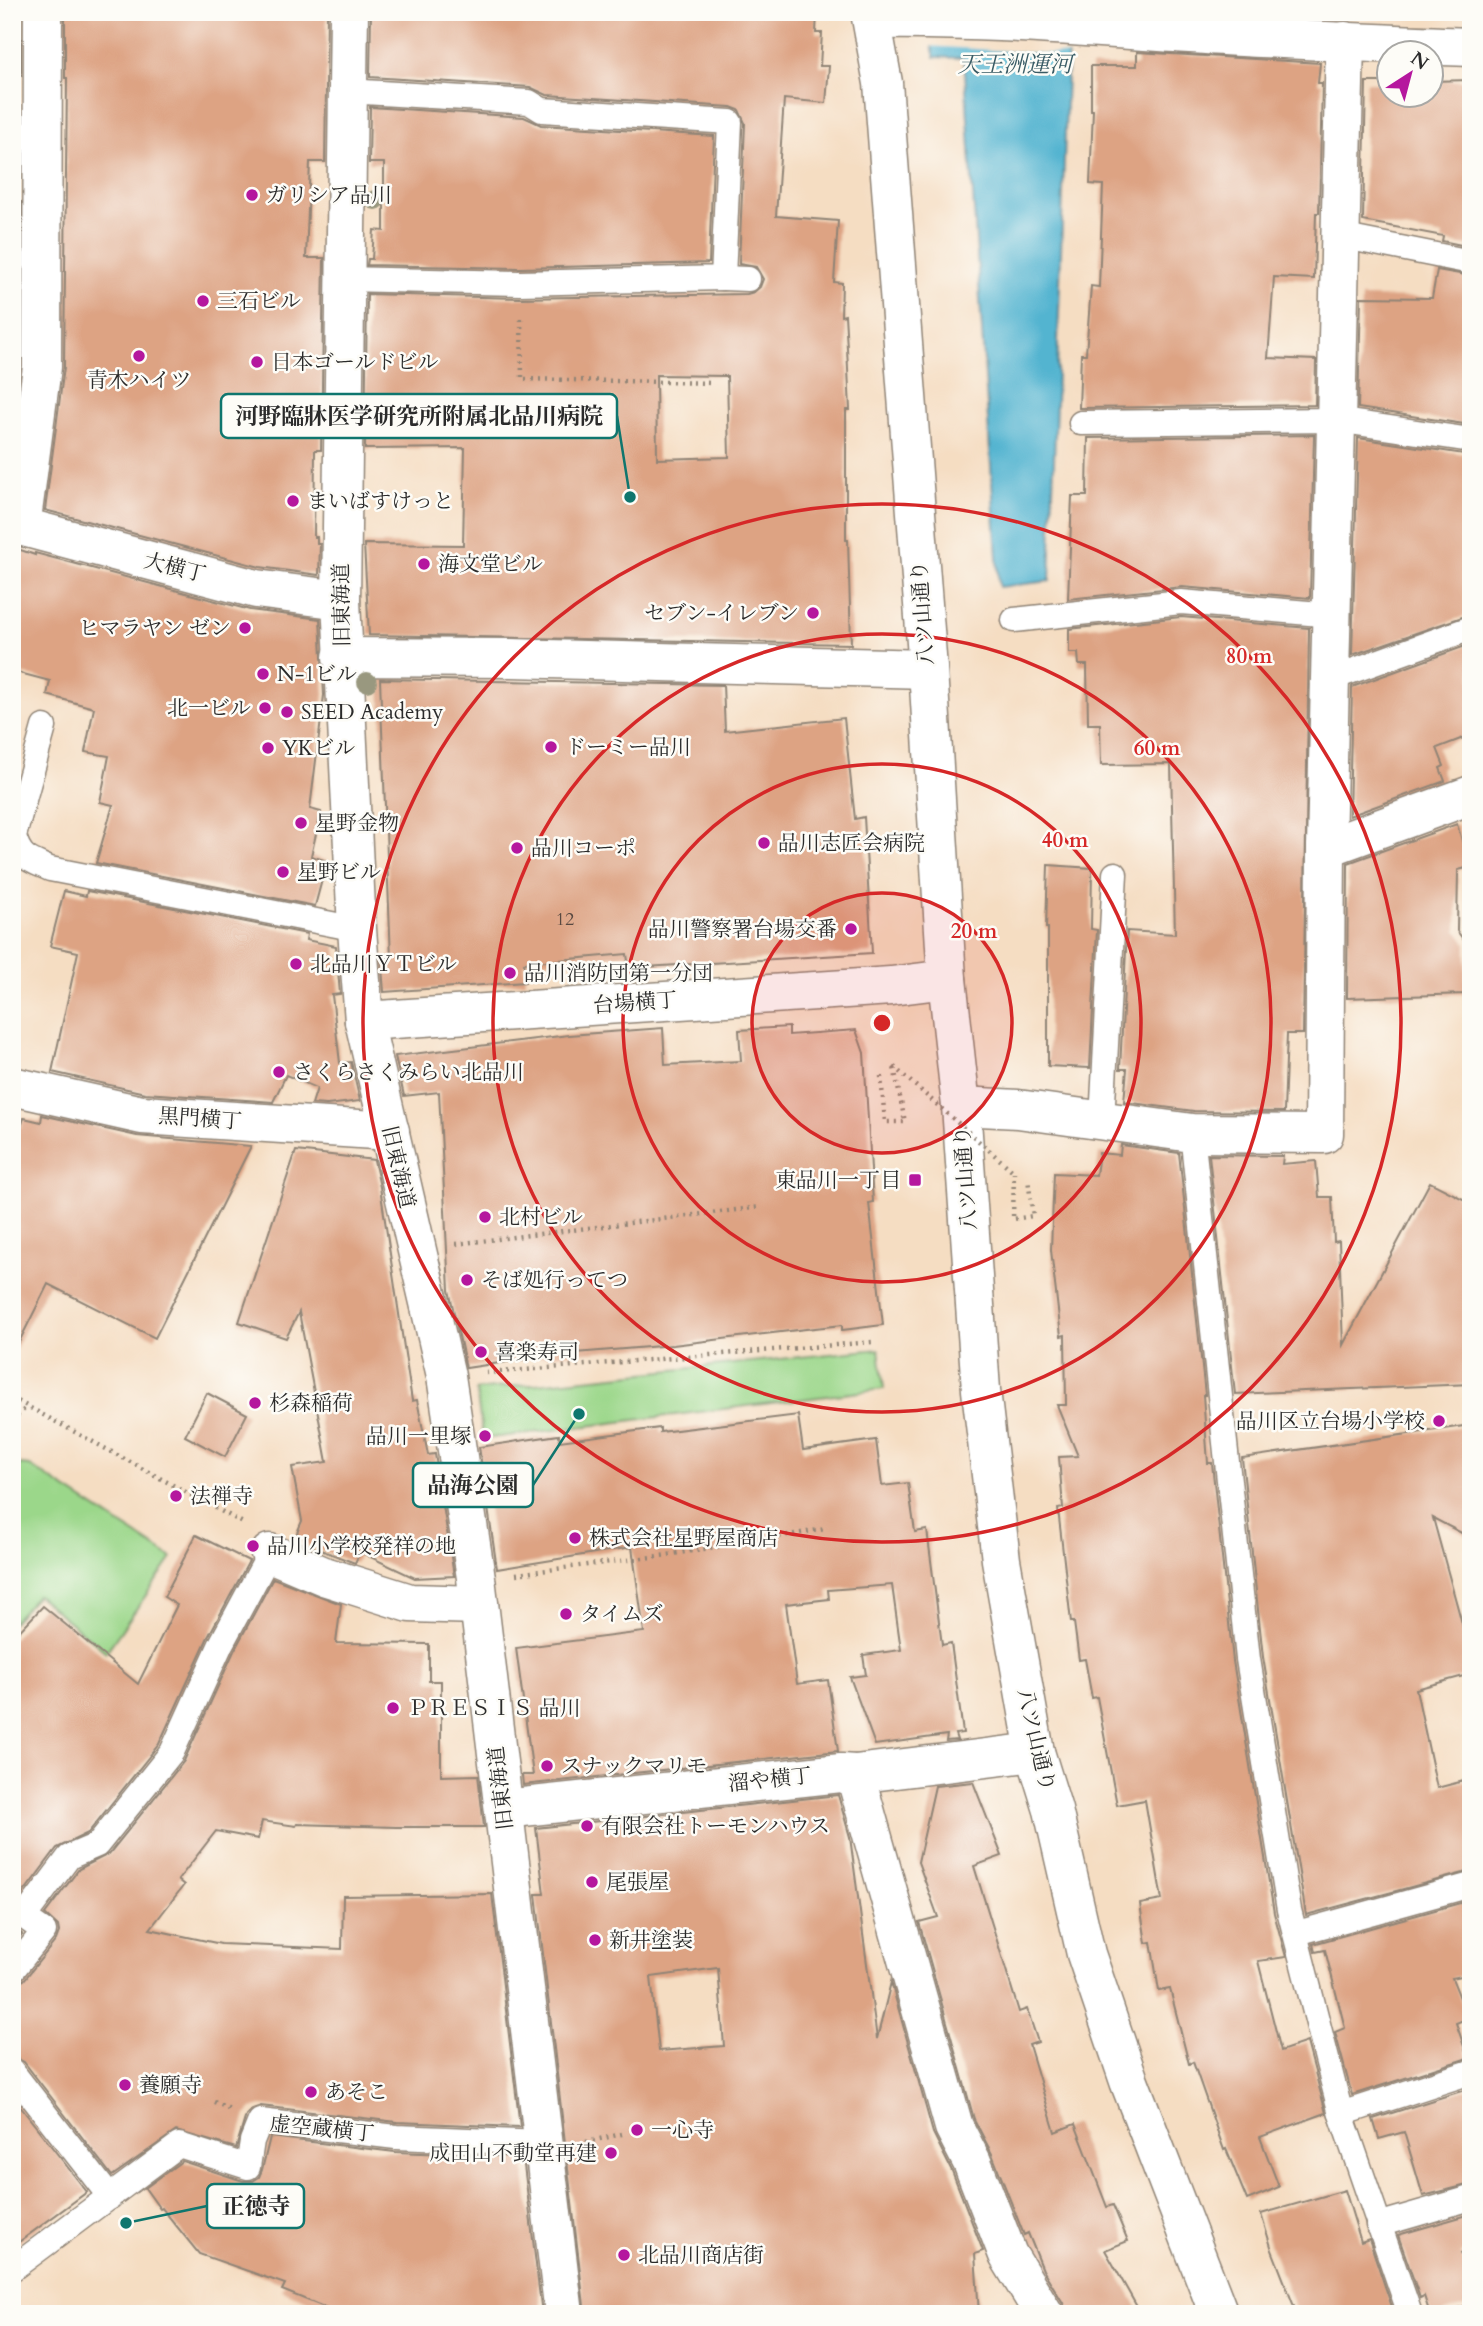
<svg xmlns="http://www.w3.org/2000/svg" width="1483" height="2326" font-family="Cardo,'Noto Serif JP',serif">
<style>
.green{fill:#9bd78a;stroke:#63815a;stroke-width:2}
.water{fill:#52b4d0;stroke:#3e707e;stroke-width:2}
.pier{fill:#f5ddc2}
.building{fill:#dda383;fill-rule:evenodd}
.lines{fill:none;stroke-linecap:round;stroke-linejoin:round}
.lane-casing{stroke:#908476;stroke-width:27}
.street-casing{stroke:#908476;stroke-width:41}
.secondary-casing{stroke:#908476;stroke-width:41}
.path{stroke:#908476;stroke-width:4.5;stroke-dasharray:2 5;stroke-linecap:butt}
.lane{stroke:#fff;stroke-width:24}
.street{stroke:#fff;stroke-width:38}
.secondary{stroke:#fff;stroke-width:38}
.path-bridge{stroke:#908476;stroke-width:4.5;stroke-dasharray:2 5;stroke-linecap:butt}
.tree{fill:#99987f}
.ring{fill:none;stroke:#d62828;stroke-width:3.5}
.poi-dot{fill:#b5179e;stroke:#fdfcf7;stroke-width:2.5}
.labels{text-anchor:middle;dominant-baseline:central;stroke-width:5;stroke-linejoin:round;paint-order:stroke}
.number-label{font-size:18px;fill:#584941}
.poi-label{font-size:21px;fill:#2b2b2b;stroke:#fdfcf7;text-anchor:start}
.street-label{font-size:21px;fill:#2b2b2b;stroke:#fdfcf7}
.water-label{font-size:23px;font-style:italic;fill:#395b65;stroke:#fdfcf7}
.centre{fill:#d62828;stroke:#fdfcf7;stroke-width:3.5}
.ring-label{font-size:21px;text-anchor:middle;font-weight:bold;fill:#d62828;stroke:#fdfcf7;stroke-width:5;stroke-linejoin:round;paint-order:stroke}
.leader{fill:none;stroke:#0f766e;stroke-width:2.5}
.callout-dot{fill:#0f766e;stroke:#fdfcf7;stroke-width:2.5}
.callout{fill:#fdfcf7;stroke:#0f766e;stroke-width:2.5}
.callout-label{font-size:23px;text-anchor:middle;font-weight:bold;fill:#2b2b2b}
</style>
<rect width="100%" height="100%" fill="#fdfcf7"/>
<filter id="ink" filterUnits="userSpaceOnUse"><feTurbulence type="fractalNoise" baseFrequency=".0143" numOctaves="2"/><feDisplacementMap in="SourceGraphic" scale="14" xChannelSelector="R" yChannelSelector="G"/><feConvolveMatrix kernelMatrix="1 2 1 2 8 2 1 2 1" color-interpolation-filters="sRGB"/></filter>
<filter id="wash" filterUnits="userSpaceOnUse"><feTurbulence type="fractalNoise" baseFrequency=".00686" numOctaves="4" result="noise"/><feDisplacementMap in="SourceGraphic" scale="28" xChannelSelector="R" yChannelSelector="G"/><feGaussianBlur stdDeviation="1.57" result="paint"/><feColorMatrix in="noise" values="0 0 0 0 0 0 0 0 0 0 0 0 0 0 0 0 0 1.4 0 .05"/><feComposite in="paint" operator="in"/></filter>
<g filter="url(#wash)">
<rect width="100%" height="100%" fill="#f5ddc2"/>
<g class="green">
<polygon points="879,1349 884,1389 483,1439 476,1390"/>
<polygon points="12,1464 30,1466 172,1558 106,1652 37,1595 12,1623"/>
</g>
<polygon class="water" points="922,12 1069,12 1050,581 999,587 964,58 935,57"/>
<polygon class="pier" points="918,12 1072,12 1071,55 928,46"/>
<g id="blocks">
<g class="building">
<polygon points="12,12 21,12 21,75 12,74"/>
<polygon points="65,12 327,12 325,162 310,162 306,258 324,258 321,450 315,450 314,537 317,537 317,544 320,544 319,575 260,567 45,510 64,367 67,78 65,78"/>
<path d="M371,12H817L816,33H822L820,66H829L826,103L784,99L776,216L838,221L834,282L842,283L841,316L845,315L847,348L850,410H846V540H848L851,644L369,635L364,544L463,545L465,448L365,449L367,294L520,298L747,294L754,292L760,287L763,279L756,267L739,264L745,123L739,110L731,107L547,95L530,87L370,77ZM656,375L727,376L729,457L657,459Z"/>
<polygon points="1193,12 1323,12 1323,19"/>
<polygon points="1137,52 1320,63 1318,83 1322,83 1319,213 1316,213 1314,279 1274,277 1268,358 1316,360 1315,405 1079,408 1081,354 1086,354 1091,286 1099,287 1103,185 1090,184 1093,110 1091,110 1091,66 1137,66"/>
<polygon points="1471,80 1471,247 1442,241 1443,236 1363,221 1366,82 1389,82 1389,94 1431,94 1431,81"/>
<polygon points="370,107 524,117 541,125 714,136 709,263 520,268 367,265 368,259 372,259 374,230 384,231 384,163 369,163"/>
<polygon points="12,202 21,202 20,366 14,414"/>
<polygon points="1437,270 1471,276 1471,425 1358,408 1361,297 1432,298"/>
<polygon points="1314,435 1310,598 1182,587 1068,599 1072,496 1087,496 1088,438"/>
<polygon points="1358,438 1471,455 1471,614 1352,655"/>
<polygon points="12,547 35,555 35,553 250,610 320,619 324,695 310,809 321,812 311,856 327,861 315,906 96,863 113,805 100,802 109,756 85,752 94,708 47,695 50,681 12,671"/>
<polygon points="1181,617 1309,628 1303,1034 1287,1034 1284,1112 1194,1111 1124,1102 1127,1069 1120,1069 1127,931 1175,934 1171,764 1101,765 1100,724 1088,724 1087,665 1079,665 1078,653 1069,653 1069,629"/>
<polygon points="1471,644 1471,735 1437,748 1444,766 1440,768 1445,781 1349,816 1352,687"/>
<polygon points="380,679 723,685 725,731 844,718 855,819 864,817 872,953 629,968 627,954 524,963 525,982 384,992 381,956 391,958"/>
<polygon points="1457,824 1470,867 1458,870 1457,931 1466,943 1465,994 1347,998 1348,863"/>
<polygon points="1048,865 1092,868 1091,929 1097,930 1090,1068 1048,1066 1048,928 1046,928"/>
<polygon points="64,891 86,896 87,891 307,934 306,940 336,946 340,994 332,995 340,1063 351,1062 360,1101 327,1105 312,1104 317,1088 286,1075 273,1102 145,1093 52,1072 78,952 50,946"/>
<polygon points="789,1027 789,1035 856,1030 864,1053 873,1202 869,1203 883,1325 842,1330 842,1325 806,1329 673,1345 527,1357 527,1359 466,1368 449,1290 439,1092 404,1096 395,1056 569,1035 663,1028 665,1065 741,1061 739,1030"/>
<polygon points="42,1115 137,1136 251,1146 155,1338 48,1284 12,1356 12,1124 21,1127 24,1118 41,1122"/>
<polygon points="1121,1145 1179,1153 1205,1395 1203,1395 1208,1463 1212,1463 1233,1661 1274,1913 1286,1957 1258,1961 1281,2051 1307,2042 1326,2113 1260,2137 1279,2187 1247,2200 1226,2149 1224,2150 1193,2062 1189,2064 1170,1989 1159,1991 1151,1942 1146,1943 1140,1904 1162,1900 1145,1800 1117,1805 1097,1697 1092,1698 1085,1659 1079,1660 1074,1622 1071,1622 1058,1509 1063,1508 1059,1457 1078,1456 1057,1405 1066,1405 1065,1335 1061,1336 1051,1250 1054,1173 1096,1175 1099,1153 1120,1155"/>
<polygon points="296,1151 374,1160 380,1187 412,1401 417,1400 428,1455 435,1454 454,1576 415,1578 360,1552 355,1563 294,1540 302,1521 292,1467 327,1462 299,1312 286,1338 239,1322"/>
<polygon points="1209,1155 1283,1156 1282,1164 1316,1161 1319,1197 1332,1197 1334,1242 1339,1241 1343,1345 1430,1182 1471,1203 1471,1384 1235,1394"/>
<polygon points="207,1393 247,1414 225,1457 185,1436"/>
<polygon points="798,1415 803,1450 876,1440 882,1486 908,1483 915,1532 927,1530 942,1645 951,1643 963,1733 955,1734 957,1740 946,1741 947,1735 875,1745 850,1677 866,1675 863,1655 901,1650 892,1585 828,1590 829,1599 786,1604 797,1684 828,1680 838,1751 523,1785 522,1775 533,1775 516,1648 644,1632 632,1547 497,1569 479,1447 559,1435 560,1441 660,1428 660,1432"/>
<polygon points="1471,1425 1471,1538 1433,1518 1471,1656 1471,1674 1416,1689 1437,1788 1471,1779 1471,1871 1306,1915 1263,1657 1242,1458"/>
<polygon points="196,1535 249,1561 208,1637 159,1744 88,1833 57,1848 12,1908 12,1639 43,1606 138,1684 177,1605 164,1597"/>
<polygon points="273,1578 341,1604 336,1643 429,1644 429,1681 441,1681 441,1776 478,1775 484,1827 396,1827 297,1824 296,1826 262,1821 258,1839 216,1831 178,1880 184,1885 150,1929 221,1944 342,1949 343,1896 492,1894 520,2127 397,2122 261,2106 252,2109 246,2115 236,2148 176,2131 112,2176 24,2062 12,2056 12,1986 24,1980 56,1940 59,1932 58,1926 45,1914 79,1869 109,1854 184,1761 234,1651"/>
<polygon points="973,1782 1002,1856 974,1866 1019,2012 1027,2009 1038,2042 1029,2045 1055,2132 1075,2124 1107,2207 1113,2205 1128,2241 1105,2250 1141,2314 1066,2314 1063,2303 1043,2270 1028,2233 1024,2235 992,2154 974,2119 919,1922 938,1917 918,1862 935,1786"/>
<path d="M838,1795L850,1837L877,2039L891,1982L933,2133L952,2171L983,2251L975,2254L979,2314H585L536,1894H544L536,1828ZM718,1968L724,2046L659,2051L651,1977Z"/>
<polygon points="1471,1900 1471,1974 1452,1978 1468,2018 1456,2023 1468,2058 1352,2095 1335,2032 1345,2028 1325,1950 1315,1952 1313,1944"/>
<polygon points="12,1925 22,1934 12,1947"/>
<polygon points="1471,2088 1471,2184 1423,2196 1404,2132 1379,2139 1373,2119"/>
<polygon points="12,2096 87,2192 12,2247"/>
<polygon points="270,2137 395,2152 523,2157 542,2314 341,2314 282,2290 285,2284 199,2254 162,2208 160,2209 145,2188 182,2161 243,2181 253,2181 259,2177 262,2170"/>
<polygon points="1345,2190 1361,2242 1369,2239 1392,2307 1373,2314 1297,2314 1272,2250 1261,2214"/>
<polygon points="1471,2214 1471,2250 1461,2253 1471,2283 1471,2304 1439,2314 1430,2314 1424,2296 1420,2298 1398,2235"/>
</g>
</g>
</g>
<g filter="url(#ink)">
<use href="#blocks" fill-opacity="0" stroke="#908476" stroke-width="2"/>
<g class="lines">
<g class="lane-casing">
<g id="lane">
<polyline points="1340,236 1471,262"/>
<polyline points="723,278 748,279"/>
<polyline points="343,279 520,283 723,278 730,122 542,110 529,102 347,91"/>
<polyline points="1081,423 1336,420 1471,440"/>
<polyline points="1014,620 1181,602 1332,615"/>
<polyline points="1330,679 1471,628"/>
<path d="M44,727L14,836C20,859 30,860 50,869L357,929"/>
<polyline points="1102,1121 1115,874"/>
<polyline points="1192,1133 1248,1659 1289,1910 1341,2114 1410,2314"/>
<polyline points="1297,1933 1471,1885"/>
<polyline points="12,1971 44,1931 24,1917 69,1857 97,1845 172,1752 221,1644 270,1553"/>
<polyline points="12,2071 110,2197"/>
<polyline points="1341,2114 1471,2072"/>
<polyline points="1378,2225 1471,2198"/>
<polyline points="12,2269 179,2145 248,2167 252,2141 260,2121 396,2137 542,2143"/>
</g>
</g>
<g class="street-casing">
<g id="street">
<path d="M872,20C978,18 1084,27 1190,34C1283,40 1377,43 1471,47"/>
<polyline points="12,524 256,589 341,600"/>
<polyline points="21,527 42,367 43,12"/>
<polyline points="342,657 511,658 928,669"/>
<polyline points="1326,848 1471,795"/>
<polyline points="364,1021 891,986 947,979"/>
<polyline points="12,1086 142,1115 390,1131"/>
<polyline points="961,1106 1018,1109 1192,1133 1324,1134 1326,848 1345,41"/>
<polyline points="270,1553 324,1576 410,1603 479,1605"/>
<polyline points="855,1774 954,2127 972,2162 1008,2255 1044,2314"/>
<polyline points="504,1809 841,1773 855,1774 1035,1752"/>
</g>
</g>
<g class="secondary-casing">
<g id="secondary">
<polyline points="349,12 341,600 357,929 364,1021 446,1376 476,1578 564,2314"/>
<polyline points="870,12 883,83 928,669 947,979 961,1106 981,1390 1001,1560 1035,1752 1053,1810 1086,1954 1129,2081 1219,2314"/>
</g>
</g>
<g class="path">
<polyline points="521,319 522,379 713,383"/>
<polyline points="881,1076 885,1122 905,1122 894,1067"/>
<polyline points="1014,1172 1013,1219 1033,1216 1028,1179"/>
<polyline points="456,1244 761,1207"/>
<polyline points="486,1373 873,1342"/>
<polyline points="12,1398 243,1523"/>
<polyline points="12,1420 27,1407"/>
<polyline points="516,1574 667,1555 825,1529"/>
<polyline points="214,2102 230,2109"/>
<polyline points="586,2142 622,2134"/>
</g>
<use href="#lane" class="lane"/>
<use href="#street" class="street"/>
<use href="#secondary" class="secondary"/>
<polyline class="path-bridge" points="894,1067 1014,1172"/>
</g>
<g class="tree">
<circle cx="375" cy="200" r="10"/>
<circle cx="367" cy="682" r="10"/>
</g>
</g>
<circle cx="882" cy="1023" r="130" fill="#d62828" fill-opacity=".12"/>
<g class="ring">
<circle cx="882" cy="1023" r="130"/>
<circle cx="882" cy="1023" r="259"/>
<circle cx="882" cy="1023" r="389"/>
<circle cx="882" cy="1023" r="519"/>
</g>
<g class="poi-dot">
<circle cx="252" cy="195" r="7"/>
<circle cx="203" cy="301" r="7"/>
<circle cx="139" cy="356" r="7"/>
<circle cx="257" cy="362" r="7"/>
<circle cx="293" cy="501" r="7"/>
<circle cx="424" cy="564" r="7"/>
<circle cx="813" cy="613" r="7"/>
<circle cx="245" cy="628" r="7"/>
<circle cx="263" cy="674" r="7"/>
<circle cx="265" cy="708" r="7"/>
<circle cx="287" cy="712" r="7"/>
<circle cx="551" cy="747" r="7"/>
<circle cx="268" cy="748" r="7"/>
<circle cx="301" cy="823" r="7"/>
<circle cx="764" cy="843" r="7"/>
<circle cx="517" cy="848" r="7"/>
<circle cx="283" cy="872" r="7"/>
<circle cx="851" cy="929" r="7"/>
<circle cx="296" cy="964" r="7"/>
<circle cx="510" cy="973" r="7"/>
<circle cx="279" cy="1072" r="7"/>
<rect x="908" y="1173" width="14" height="14" rx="3.5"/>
<circle cx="485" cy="1217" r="7"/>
<circle cx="467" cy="1280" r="7"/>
<circle cx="481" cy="1352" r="7"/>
<circle cx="255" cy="1403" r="7"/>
<circle cx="1439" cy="1421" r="7"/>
<circle cx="485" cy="1436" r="7"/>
<circle cx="176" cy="1496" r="7"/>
<circle cx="575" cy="1538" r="7"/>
<circle cx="253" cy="1546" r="7"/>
<circle cx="566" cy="1614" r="7"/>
<circle cx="393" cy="1708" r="7"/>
<circle cx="547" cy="1766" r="7"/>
<circle cx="587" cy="1826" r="7"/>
<circle cx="592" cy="1882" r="7"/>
<circle cx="595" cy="1940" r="7"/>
<circle cx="125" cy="2085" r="7"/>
<circle cx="311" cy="2092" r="7"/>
<circle cx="637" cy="2130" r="7"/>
<circle cx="611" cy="2153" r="7"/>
<circle cx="624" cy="2255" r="7"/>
</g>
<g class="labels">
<g class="number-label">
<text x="565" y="919">12</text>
</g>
<g class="poi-label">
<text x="266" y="195">ガリシア品川</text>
<text x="217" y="301">三石ビル</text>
<text x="271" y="362">日本ゴールドビル</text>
<text x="139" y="380" text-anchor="middle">青木ハイツ</text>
<text x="307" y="501">まいばすけっと</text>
<text x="438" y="564">海文堂ビル</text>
<text x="799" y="613" text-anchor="end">セブン-イレブン</text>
<text x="231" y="628" text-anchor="end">ヒマラヤン ゼン</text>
<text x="277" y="674">N-1ビル</text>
<text x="251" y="708" text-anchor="end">北一ビル</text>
<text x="301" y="712">SEED Academy</text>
<text x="565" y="747">ドーミー品川</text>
<text x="282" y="748">YKビル</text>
<text x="315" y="823">星野金物</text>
<text x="778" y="843">品川志匠会病院</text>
<text x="531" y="848">品川コーポ</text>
<text x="297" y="872">星野ビル</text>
<text x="837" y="929" text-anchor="end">品川警察署台場交番</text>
<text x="310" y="964">北品川ＹＴビル</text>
<text x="524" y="973">品川消防団第一分団</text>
<text x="293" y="1072">さくらさくみらい北品川</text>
<text x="901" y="1180" text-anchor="end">東品川一丁目</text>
<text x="499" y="1217">北村ビル</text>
<text x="481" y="1280">そば処行ってつ</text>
<text x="495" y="1352">喜楽寿司</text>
<text x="269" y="1403">杉森稲荷</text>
<text x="1425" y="1421" text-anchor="end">品川区立台場小学校</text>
<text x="471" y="1436" text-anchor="end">品川一里塚</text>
<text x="190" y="1496">法禅寺</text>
<text x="589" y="1538">株式会社星野屋商店</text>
<text x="267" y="1546">品川小学校発祥の地</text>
<text x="580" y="1614">タイムズ</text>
<text x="407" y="1708">ＰＲＥＳＩＳ 品川</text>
<text x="561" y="1766">スナックマリモ</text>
<text x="601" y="1826">有限会社トーモンハウス</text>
<text x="606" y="1882">尾張屋</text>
<text x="609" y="1940">新井塗装</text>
<text x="139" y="2085">養願寺</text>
<text x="325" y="2092">あそこ</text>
<text x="651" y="2130">一心寺</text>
<text x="597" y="2153" text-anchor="end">成田山不動堂再建</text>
<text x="638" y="2255">北品川商店街</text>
</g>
<g class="street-label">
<text transform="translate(175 568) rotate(14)">大横丁</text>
<text transform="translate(342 605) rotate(-91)">旧東海道</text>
<text transform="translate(923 613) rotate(-94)">八ツ山通り</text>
<text transform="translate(635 1003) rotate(-4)">台場横丁</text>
<text transform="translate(200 1119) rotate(4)">黒門横丁</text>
<text transform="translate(398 1167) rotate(77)">旧東海道</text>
<text transform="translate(966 1178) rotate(-94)">八ツ山通り</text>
<text transform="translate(1036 1740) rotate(77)">八ツ山通り</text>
<text transform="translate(770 1780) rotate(-6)">溜や横丁</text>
<text transform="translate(501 1788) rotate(-97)">旧東海道</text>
<text transform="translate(322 2129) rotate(6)">虚空蔵横丁</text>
</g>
<g class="water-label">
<text x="1015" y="64">天王洲運河</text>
</g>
</g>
<circle cx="882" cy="1023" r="10" class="centre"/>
<g class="ring-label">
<text x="1249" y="663">80 m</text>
<text x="1157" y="755">60 m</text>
<text x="1065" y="847">40 m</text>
<text x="974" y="938">20 m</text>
</g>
<path class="leader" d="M630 497L617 416M579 1414L533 1485M126 2223L207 2206"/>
<g class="callout-dot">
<circle cx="630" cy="497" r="7"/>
<circle cx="579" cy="1414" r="7"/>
<circle cx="126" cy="2223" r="7"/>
</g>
<g class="callout">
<rect x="221" y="394" width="396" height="44" rx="7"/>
<rect x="413" y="1463" width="120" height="44" rx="7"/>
<rect x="207" y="2184" width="97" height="44" rx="7"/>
</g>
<g class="callout-label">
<text x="419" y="424">河野臨牀医学研究所附属北品川病院</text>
<text x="473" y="1493">品海公園</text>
<text x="256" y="2214">正徳寺</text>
</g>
<rect width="1483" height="2326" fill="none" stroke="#fdfcf7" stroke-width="42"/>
<g transform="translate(1410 74) rotate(36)"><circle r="33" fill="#fdfcf7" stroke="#a9a8a5" stroke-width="2"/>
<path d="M0-5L12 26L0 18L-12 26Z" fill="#b5179e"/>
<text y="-10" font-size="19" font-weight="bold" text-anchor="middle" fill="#2b2b2b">N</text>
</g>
</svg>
